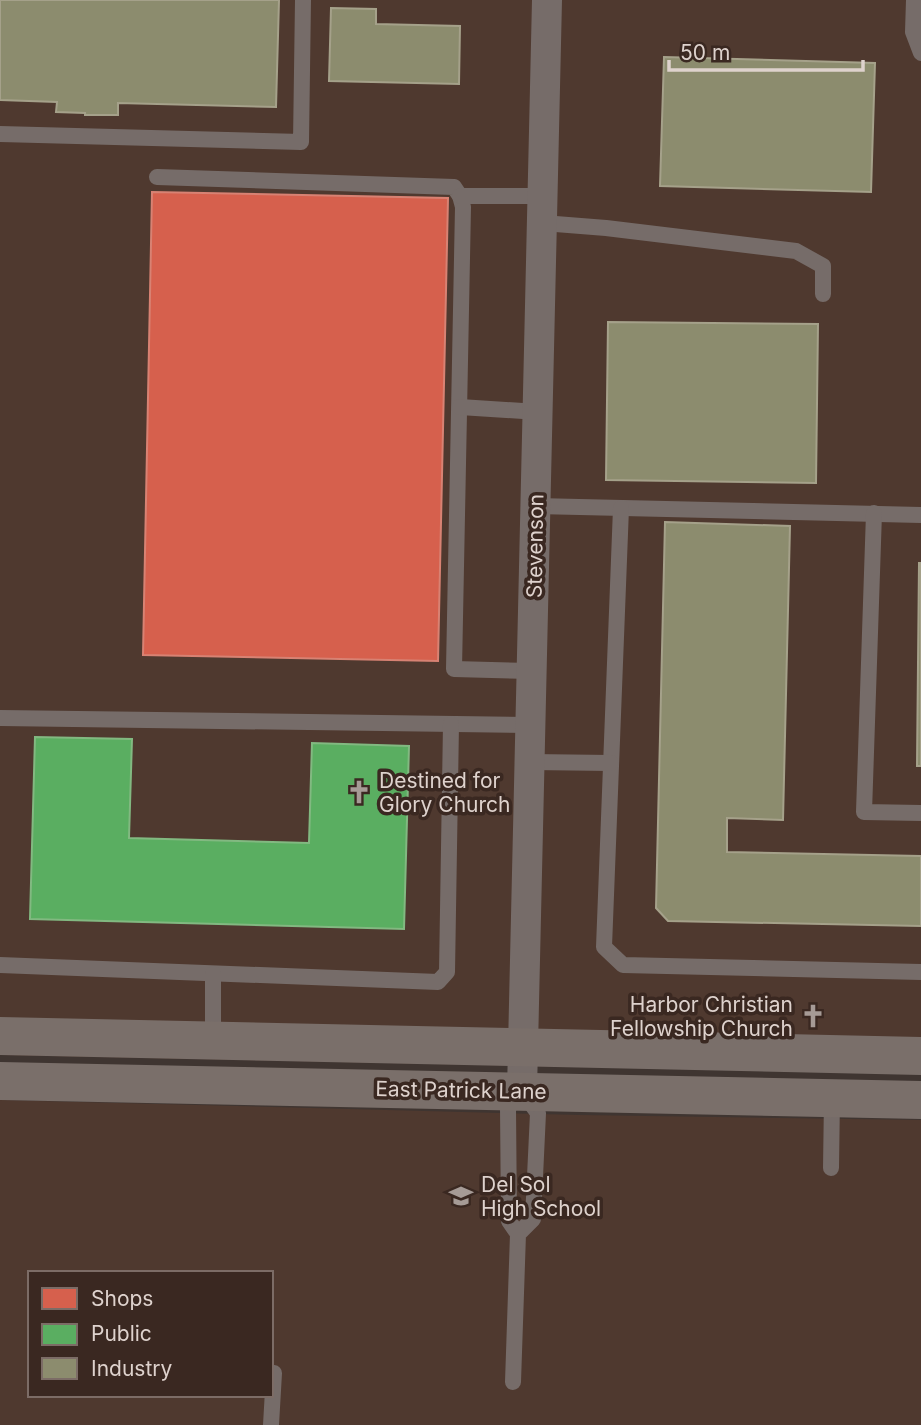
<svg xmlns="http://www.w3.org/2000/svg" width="921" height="1425" font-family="Inter,sans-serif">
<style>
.built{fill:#4f392f;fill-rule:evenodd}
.shops{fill:#d6604d;stroke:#d88273;stroke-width:2}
.public{fill:#5aae61;stroke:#82b981;stroke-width:2}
.industry{fill:#8c8c6e;stroke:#a5a18a;stroke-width:2}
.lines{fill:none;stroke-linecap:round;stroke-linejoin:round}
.service{stroke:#766c69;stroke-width:16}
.minor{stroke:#766c69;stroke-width:30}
.secondary{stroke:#7a6f6a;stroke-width:38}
.labels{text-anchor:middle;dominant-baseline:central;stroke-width:7;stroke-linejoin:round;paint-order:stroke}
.street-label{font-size:21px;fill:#ded2cd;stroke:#3a2821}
.poi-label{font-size:21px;fill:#ded2cd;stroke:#3a2821;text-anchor:start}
</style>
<rect width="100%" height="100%" fill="#3f3531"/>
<g class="built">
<polygon points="0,0 921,0 921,1074 0,1055"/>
<path d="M0,1100L580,1115L921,1120V1425H0ZM30,1273H271V1395H30Z"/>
</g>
<polygon class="shops" points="152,192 448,198 438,661 143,655"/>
<polygon class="public" points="35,737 132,739 129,838 309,843 312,743 409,746 404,929 30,919"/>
<g class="industry">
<polygon points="0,0 279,0 276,107 118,103 118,115 85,115 85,113 56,112 57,102 0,100"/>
<polygon points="331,8 376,9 376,24 460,26 459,84 329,81"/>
<polygon points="664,57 875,63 871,192 660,186"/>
<polygon points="608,322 818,324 816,483 606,480"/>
<polygon points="665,522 790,526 783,820 727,818 727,852 921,856 921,926 668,921 656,908"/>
<polygon points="919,563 921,563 921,766 917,766"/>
</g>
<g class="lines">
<g class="service">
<polyline points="914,0 913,32 921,53"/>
<polyline points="0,134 301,142 303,0"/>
<polyline points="157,177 454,187 460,196 463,207 454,669 532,671"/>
<polyline points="460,196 543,196"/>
<polyline points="543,223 606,228 796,251 823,266 823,294"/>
<polyline points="460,407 538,412"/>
<polyline points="536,506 921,515"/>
<polyline points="621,508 604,947 623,965 921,972"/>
<polyline points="874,513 864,812 921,813"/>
<polyline points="0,718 531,725"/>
<polyline points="531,762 611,763"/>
<polyline points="0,965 438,982 447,972 451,724"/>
<polyline points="213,974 213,1040"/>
<polyline points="831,1168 832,1098"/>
<polyline points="513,1382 518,1234 509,1221 508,1108 522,1091 538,1113 533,1219 518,1234"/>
<polyline points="271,1425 274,1373"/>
</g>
<polyline class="minor" points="522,1091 547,0"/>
<g class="secondary">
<polyline points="0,1036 921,1056"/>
<polyline points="0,1081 921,1100"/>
</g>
</g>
<defs>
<g id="church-bare" transform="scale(1.89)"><path d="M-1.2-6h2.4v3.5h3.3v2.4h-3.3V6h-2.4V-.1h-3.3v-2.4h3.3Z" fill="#a69b96" stroke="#3a2821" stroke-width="2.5" paint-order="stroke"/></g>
<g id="school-bare" transform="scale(1.89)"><path d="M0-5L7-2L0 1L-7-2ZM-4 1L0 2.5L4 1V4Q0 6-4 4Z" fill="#a69b96" stroke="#3a2821" stroke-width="2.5" paint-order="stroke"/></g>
</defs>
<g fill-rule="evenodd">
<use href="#church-bare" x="359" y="792"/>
<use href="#church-bare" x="813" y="1016"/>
<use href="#school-bare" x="461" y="1196"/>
</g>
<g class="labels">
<g class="street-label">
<text transform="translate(535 546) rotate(-89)">Stevenson</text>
<text transform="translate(461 1090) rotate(1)">East Patrick Lane</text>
</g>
<g class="poi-label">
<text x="379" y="780">Destined for<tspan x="379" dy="24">Glory Church</tspan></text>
<text x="793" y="1004" text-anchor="end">Harbor Christian<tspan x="793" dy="24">Fellowship Church</tspan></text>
<text x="481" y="1184">Del Sol<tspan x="481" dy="24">High School</tspan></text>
</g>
</g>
<rect x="28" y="1271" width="245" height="126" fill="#3a2821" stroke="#7c6c66" stroke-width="2"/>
<rect x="42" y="1288" width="35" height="21" fill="#d6604d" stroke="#7c6c66" stroke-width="2"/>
<text x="91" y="1306" font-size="21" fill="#ded2cd">Shops</text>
<rect x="42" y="1324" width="35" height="21" fill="#5aae61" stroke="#7c6c66" stroke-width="2"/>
<text x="91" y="1341" font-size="21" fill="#ded2cd">Public</text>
<rect x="42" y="1358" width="35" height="21" fill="#8c8c6e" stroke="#7c6c66" stroke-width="2"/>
<text x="91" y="1376" font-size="21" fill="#ded2cd">Industry</text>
<path d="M669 60v10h194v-10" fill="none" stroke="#ded2cd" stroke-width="3.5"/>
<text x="680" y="60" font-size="21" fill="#ded2cd" stroke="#3a2821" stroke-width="5" paint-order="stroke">50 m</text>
</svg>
